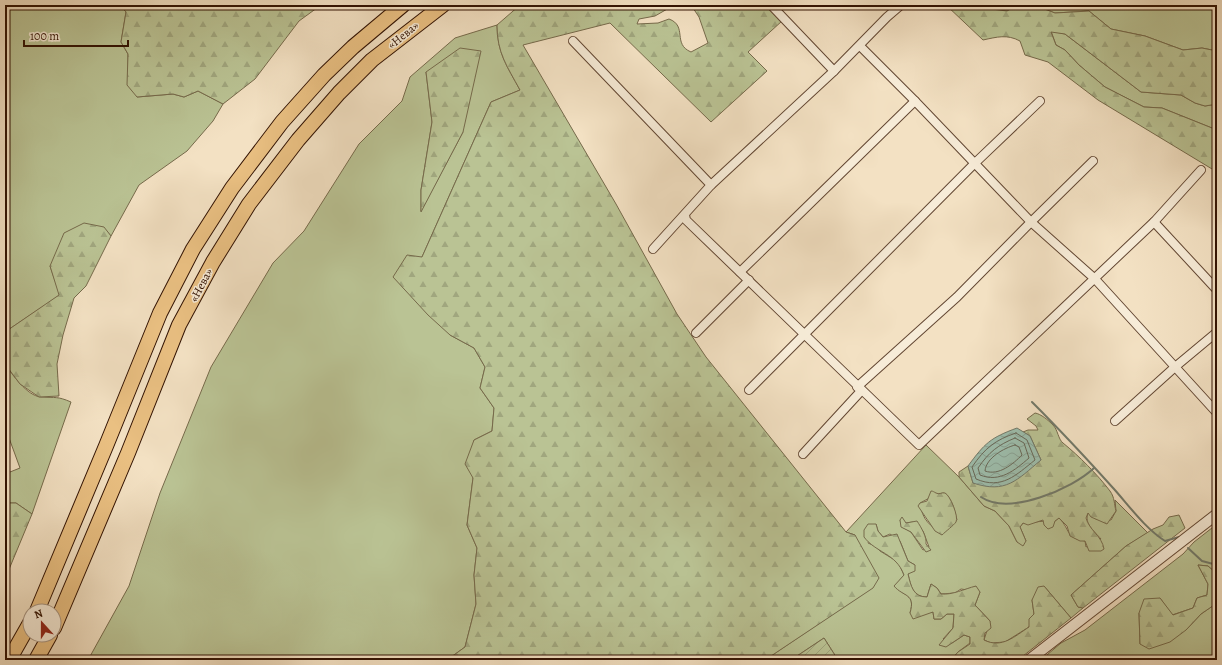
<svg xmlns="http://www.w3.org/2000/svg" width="1222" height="665" font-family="Alegreya,serif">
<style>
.grass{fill:#bac394;stroke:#766a4b;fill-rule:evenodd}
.forest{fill:url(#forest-firs);stroke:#766a4b}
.garden{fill:url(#garden-furrows);stroke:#766a4b}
.water{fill:url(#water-waves);stroke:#727969}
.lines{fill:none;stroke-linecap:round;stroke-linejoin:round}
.shore{stroke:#686858;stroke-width:1}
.stream{stroke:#727969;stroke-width:2}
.minor-casing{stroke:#624632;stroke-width:10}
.tertiary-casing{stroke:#624632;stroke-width:12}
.motorway-casing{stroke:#321202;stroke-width:16}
.minor{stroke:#f7ecd8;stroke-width:8}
.tertiary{stroke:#f7ecd8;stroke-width:10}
.motorway{stroke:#eac082;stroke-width:14}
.labels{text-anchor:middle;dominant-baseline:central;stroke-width:3;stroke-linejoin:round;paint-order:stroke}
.street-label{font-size:12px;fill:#321202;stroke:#f7ecd8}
</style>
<defs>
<pattern id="forest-firs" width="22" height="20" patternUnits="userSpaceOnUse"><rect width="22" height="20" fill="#bac394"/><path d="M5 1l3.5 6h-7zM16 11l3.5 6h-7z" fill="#a0a67e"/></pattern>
<pattern id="garden-furrows" width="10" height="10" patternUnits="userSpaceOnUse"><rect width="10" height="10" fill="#bac394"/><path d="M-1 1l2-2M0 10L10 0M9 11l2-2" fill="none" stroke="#a0a67e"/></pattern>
<pattern id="water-waves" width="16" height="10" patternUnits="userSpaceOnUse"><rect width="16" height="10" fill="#9dbead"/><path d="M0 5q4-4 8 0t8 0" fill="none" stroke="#88a293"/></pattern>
</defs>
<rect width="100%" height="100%" fill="#f3e1c3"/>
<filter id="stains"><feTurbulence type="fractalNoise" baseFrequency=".005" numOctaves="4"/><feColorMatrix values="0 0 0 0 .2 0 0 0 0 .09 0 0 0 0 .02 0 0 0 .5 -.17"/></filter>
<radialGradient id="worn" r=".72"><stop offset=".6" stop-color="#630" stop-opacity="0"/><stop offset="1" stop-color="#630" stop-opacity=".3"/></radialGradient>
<g class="grass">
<polygon points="5,5 123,6 126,12 121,42 128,54 128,68 137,97 173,94 184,97 198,91 223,104 213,121 187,151 139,185 111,236 103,227 50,266 60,295 5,332"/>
<polygon points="973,5 1018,5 1007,11 976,7"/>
<polygon points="1034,5 1217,5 1217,51 1202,48 1183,50 1145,36 1111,29 1089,11 1055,13"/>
<path d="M497,25C497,53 507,66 520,90L491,102L422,257L450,335L474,348L485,367L480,388L494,408L492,431L474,440L473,478L467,525L477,548L474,575L476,604L465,647L447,660H88L129,586L160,493L211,367L273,263L304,231L359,144L402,101L410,77L455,38ZM426,72L463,132L421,211V190L432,122Z"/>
<polygon points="1051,31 1065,34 1141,92 1181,95 1195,103 1205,106 1217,104 1217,130 1162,108 1144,107 1105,87 1079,65 1065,50 1056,45"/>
<path d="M5,364C12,374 27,396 41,397C56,398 57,396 71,402L32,514L16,503H5V474L20,468L5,427Z"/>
<path d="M926,445L959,477L984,506L995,511L1009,526L1017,542L1026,541L1020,527L1023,523C1034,523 1043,520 1055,521L1059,518C1071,530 1065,538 1085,541L1086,547L1101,539C1094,531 1084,524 1088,513L1096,519L1111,520L1116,511L1115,500L1148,533L1126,546L1071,595L1078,607L1083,608L1071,618L1044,586L1032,600L1034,614L1029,627L1005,642L991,643L984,640L990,621L975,605L980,592L961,589L955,593L941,594L937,588L931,584L927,597C912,597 911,586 908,574L915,565L908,561L900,541L890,534L883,537L878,531L876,524L868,543L875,546L880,551L898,562L904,575L895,586C903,597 916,593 910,613L933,612L934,619H941L947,614H954L953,628L943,639L952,643L964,635L970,637V643L958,652L951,660H838L824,638L791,660H765L873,587L855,535L846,532ZM944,493C952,497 955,512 957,520L944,532C930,528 922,519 920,503L937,494ZM900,520L906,523L913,522L923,531L929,547L923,550L911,532L902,527Z"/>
<polygon points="1217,524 1217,574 1208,566 1198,565 1208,584 1207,595 1197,598 1193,608 1172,615 1160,598 1139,613 1140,644 1186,630 1201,614 1217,603 1217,660 1041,660 1061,643 1085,630 1183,554 1194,542"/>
</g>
<g class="forest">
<polygon points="120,5 321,5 299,21 255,79 223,104 198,91 184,97 173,94 137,97 127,85 128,54 121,42 126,12"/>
<path d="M678,5L674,9L669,8L655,16L639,19L637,24L658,23L669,19C688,26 672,44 691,52L708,43L699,17L691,5H767L782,21L748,52L767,71L711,122L610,23L523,45L616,204L677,314L706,357L846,532L855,535L879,578L873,588L765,660H447L465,647L476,604L474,575L477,548L467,525L473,478L465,464L474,440L492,431L494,408L480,388L485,367L474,348L450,335L428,315L393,277L407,255L422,257L491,102L520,90C507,66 497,53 497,25L520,5Z"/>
<path d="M946,5H973L976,7L1007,11L1018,5H1034L1055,13L1089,11L1111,29L1145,36L1183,50L1202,48L1217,51V104L1205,106L1195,103L1181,95L1141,92L1065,34L1051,32L1056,45L1065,50L1079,65L1105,87L1144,107L1162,108L1217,130V172L1098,100L1048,62L1025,55L1020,41C1007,34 997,37 983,40Z"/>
<polygon points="460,48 481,51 463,132 421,212 421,190 432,122 426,72"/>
<polygon points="84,223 104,227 111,236 86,286 74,298 63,335 57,364 59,396 39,397 20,384 5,364 5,332 59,295 50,266 64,233"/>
<path d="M1035,413C1041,414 1048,420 1053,425C1058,430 1058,439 1063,443C1079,456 1097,474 1110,491C1115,498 1114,504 1116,511L1107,524L1091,517L1088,513L1086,518C1089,530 1102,536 1104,549L1101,551H1089L1085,541H1080L1070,536L1067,526L1059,518L1055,521L1053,527L1048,529L1044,525L1043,520L1028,525L1023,523L1020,527L1026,541L1023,546L1017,542L1009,526L995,511L984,506L959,477V472L968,466L973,483L1028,470L1041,460L1030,436L1023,432L1028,430H1038L1036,426L1027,419Z"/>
<path d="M931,491C933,491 934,492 936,493C939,495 942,492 945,493C950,495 959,517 956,522C954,525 945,532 942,535L935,531L918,506L920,503L927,501Z"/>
<polygon points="5,503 16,503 32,514 5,579"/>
<polygon points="1179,515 1185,528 1083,608 1078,607 1071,595 1126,546 1153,529 1163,525 1169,517"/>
<path d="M902,517L906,523L917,521C921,527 927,537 926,544L931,550L926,552L911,532L901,527L900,520Z"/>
<path d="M868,524H876L878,531L883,537L897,534L908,561L915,565V571L908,574C911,586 913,597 927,597L931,584L937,588L941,594C953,595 964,589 976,586L980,592L975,605L990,621L991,628L985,633L984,640C1002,649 1015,636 1029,627V619L1034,614L1032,600L1038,587L1044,586L1071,618L1018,660H951L958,652L970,644V637L964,635L946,647L939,645L953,628L954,614H947L941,619H934L933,612L913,619L910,613C916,593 903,597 894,586L904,575C896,553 876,553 864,537V530Z"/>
<polygon points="1198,565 1208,566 1217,574 1217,603 1201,614 1186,630 1170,642 1149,649 1140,644 1139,613 1144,599 1160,598 1173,615 1193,608 1197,598 1207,595 1208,584"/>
</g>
<polygon class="garden" points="824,638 838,660 791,660"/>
<path class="water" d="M1017,428L1030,436L1041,460C1017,480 1006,494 973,483L968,466C985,443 990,438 1017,428Z"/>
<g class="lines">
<g class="shore">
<path d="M1016,433L1027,440L1035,460C1016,475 1002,490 976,479L972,467C985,448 995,440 1016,433Z"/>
<path d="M1015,438L1024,443L1029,458C1015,470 1000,483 980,475L978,468C989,452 998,445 1015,438Z"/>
<path d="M1015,445L1019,447L1022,455C1013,464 999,476 985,471C986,458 1004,448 1015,445Z"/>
</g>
<g class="stream">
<path d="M1032,402C1060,430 1087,459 1114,489C1130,507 1145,528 1165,541L1179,537"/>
<path d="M981,497C1009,516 1072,489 1094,468"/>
<polyline points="1188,548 1202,561 1217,565"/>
</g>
<g class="minor-casing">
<g id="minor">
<polyline points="771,5 834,71"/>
<polyline points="573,41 711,185"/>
<polyline points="860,46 915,101 1031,222 1095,279 1217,413"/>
<polyline points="685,215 686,220 919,445 1154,222 1201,170"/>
<polyline points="1154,222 1217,290"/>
<polyline points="653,249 711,185 834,71 887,17 901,5"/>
<polyline points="740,272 915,101"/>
<polyline points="696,333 749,280"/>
<polyline points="857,387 957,297 1031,222 1093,161"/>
<polyline points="749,390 975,163 1040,101"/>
<polyline points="1115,421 1175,367 1217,332"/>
<polyline points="803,454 861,391"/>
</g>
</g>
<g class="tertiary-casing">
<polyline id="tertiary" points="1029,660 1217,514"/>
</g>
<g class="motorway-casing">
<g id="motorway">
<polyline points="37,611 106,446 160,313 193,249 232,188 282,122 324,75 353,47 403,5"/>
<polyline points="54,628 128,453 179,325 213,262 249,204 298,140 339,93 372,60 443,5"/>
<polyline points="9,660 30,623"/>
<polyline points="36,660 50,635"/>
</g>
</g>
<use href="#minor" class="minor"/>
<use href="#tertiary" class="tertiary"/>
<use href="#motorway" class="motorway"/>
</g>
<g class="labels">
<g class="street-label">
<text transform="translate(403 35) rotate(-39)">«Нева»</text>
<text transform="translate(201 285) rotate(-62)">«Нева»</text>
</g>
</g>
<rect width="1222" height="665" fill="none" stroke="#f3e1c3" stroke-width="20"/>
<rect x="6" y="6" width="1210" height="653" fill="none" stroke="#321202" stroke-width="2"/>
<rect x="10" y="10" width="1202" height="645" fill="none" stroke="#321202"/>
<g transform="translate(42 623) rotate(339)"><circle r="19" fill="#f7ecd8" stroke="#a89582"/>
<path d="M0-3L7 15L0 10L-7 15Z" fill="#8f2418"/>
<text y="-6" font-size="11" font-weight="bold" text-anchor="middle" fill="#321202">N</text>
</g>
<path d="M24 40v6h104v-6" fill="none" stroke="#321202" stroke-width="2"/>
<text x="30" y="40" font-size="12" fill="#321202" stroke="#f7ecd8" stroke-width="3" paint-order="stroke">100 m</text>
<rect width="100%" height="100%" filter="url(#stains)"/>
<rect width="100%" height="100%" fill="url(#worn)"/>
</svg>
